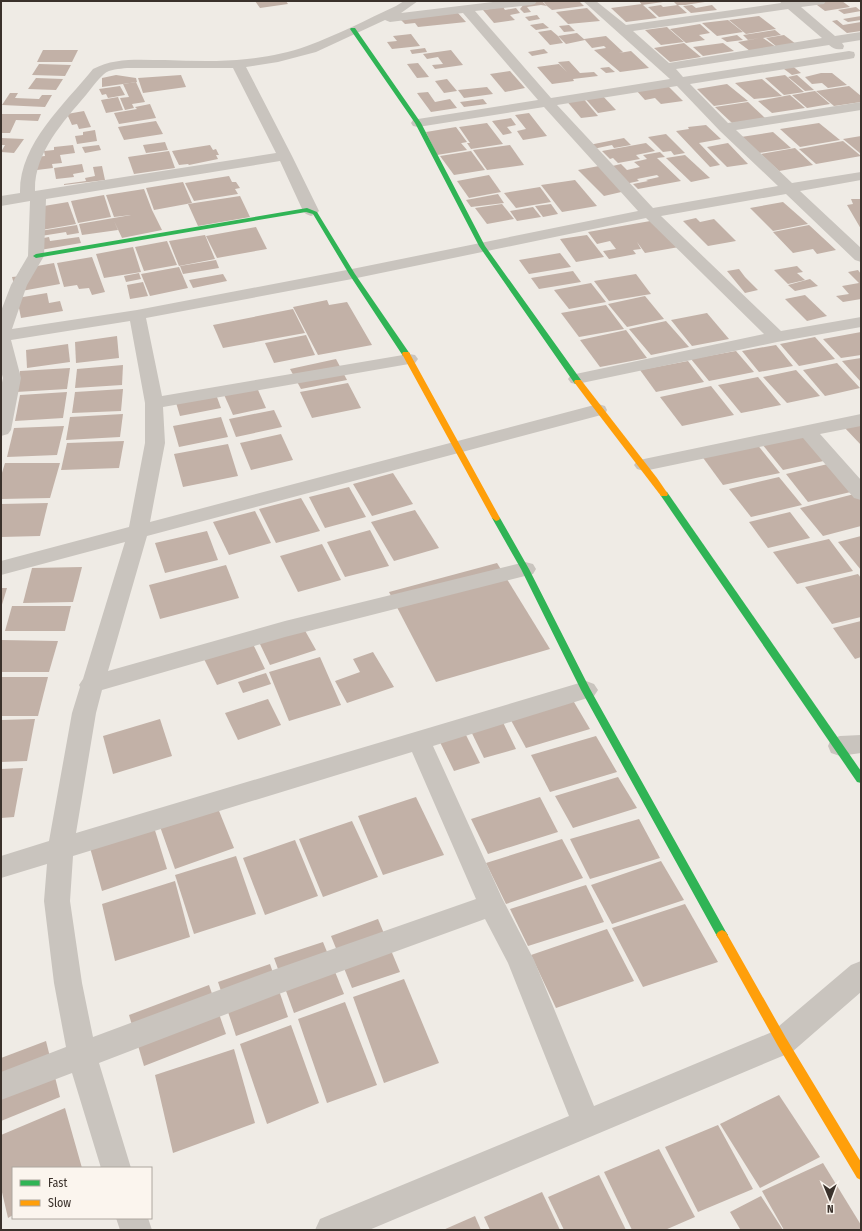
<svg xmlns="http://www.w3.org/2000/svg" width="862" height="1231" font-family="'Fira Sans Condensed',sans-serif">
<style>
.building{fill:#c2b1a7}
.lines{fill:none;stroke-linecap:round;stroke-linejoin:round}
.street{fill:#c9c4be;fill-rule:evenodd}
.fast{fill:#30b455;fill-rule:evenodd}
.slow{fill:#ff9f0a;fill-rule:evenodd}
</style>
<rect width="100%" height="100%" fill="#efebe5"/>
<g class="building">
<polygon points="255,1 286,1 288,4 260,8"/>
<polygon points="542,1 547,6 541,5 527,7 531,12 524,13 520,9 524,4"/>
<polygon points="543,1 579,1 584,6 552,10 547,6"/>
<polygon points="639,1 663,1 663,2 642,5"/>
<polygon points="673,1 703,1 705,2 685,5 677,5"/>
<polygon points="822,1 842,1 850,7 825,11 813,2"/>
<polygon points="642,4 657,18 626,22 611,8"/>
<polygon points="661,5 663,7 678,5 687,13 659,17 648,7"/>
<polygon points="692,5 696,8 712,5 717,10 691,13 683,6"/>
<polygon points="503,7 505,10 516,8 520,13 510,15 515,20 494,23 483,10"/>
<polygon points="856,7 861,11 844,14 838,10"/>
<polygon points="587,8 600,21 568,24 556,12"/>
<polygon points="457,12 466,22 418,27 415,23 405,24 401,20"/>
<polygon points="537,15 540,19 529,21 525,17"/>
<polygon points="759,16 776,29 746,34 729,20"/>
<polygon points="861,16 861,20 848,22 843,19"/>
<polygon points="728,20 743,32 717,36 702,23"/>
<polygon points="837,20 843,25 861,22 861,31 847,33 832,21"/>
<polygon points="543,23 549,28 536,30 530,25"/>
<polygon points="700,24 710,33 699,35 705,40 686,43 670,29"/>
<polygon points="569,25 575,31 564,32 559,26"/>
<polygon points="667,27 669,29 684,42 661,45 645,30"/>
<polygon points="551,30 558,36 563,43 550,45 538,32"/>
<polygon points="775,30 781,35 763,38 776,47 750,51 738,42 760,38 748,40 743,35"/>
<polygon points="577,33 585,40 584,39 606,36 623,52 619,53 631,51 649,68 620,72 594,50 606,48 604,46 592,48 585,40 566,44 558,36"/>
<polygon points="411,34 420,46 392,49 387,42 397,41 393,36"/>
<polygon points="737,35 743,40 727,42 721,38"/>
<polygon points="784,35 796,44 777,47 766,38"/>
<polygon points="684,43 701,57 670,62 654,48"/>
<polygon points="723,43 734,51 703,56 693,47"/>
<polygon points="425,48 427,52 412,54 410,50"/>
<polygon points="544,49 548,53 532,56 528,52"/>
<polygon points="43,50 78,50 72,62 37,62"/>
<polygon points="451,50 463,65 435,69 432,65 443,64 438,57 427,59 423,54"/>
<polygon points="569,61 580,73 594,72 598,76 573,79 574,81 552,84 537,67 559,64 567,72 558,62"/>
<polygon points="418,63 429,77 417,78 407,64"/>
<polygon points="39,64 71,65 65,76 32,75"/>
<polygon points="790,64 801,73 792,75 780,66"/>
<polygon points="609,67 615,72 606,73 600,68"/>
<polygon points="510,71 525,88 505,92 490,74"/>
<polygon points="821,73 832,73 847,85 828,88 822,83 812,84 805,77"/>
<polygon points="116,75 136,78 137,82 102,87 102,78"/>
<polygon points="181,75 186,87 143,93 138,78"/>
<polygon points="785,75 804,92 784,95 765,78"/>
<polygon points="797,75 814,90 805,91 788,77"/>
<polygon points="36,78 63,79 56,90 28,89"/>
<polygon points="447,79 457,91 444,93 435,81"/>
<polygon points="762,79 782,96 754,99 735,83"/>
<polygon points="136,82 145,102 132,104 134,108 125,110 120,98 129,97 123,84"/>
<polygon points="727,84 748,101 714,106 697,89"/>
<polygon points="667,85 683,101 661,104 655,98 645,100 636,90"/>
<polygon points="120,86 125,95 108,98 106,94 102,95 99,89"/>
<polygon points="849,86 861,96 861,102 834,106 816,91"/>
<polygon points="487,87 493,94 464,98 458,90"/>
<polygon points="815,91 830,104 807,108 792,95"/>
<polygon points="428,92 435,102 450,99 457,108 431,112 417,93"/>
<polygon points="10,93 18,93 15,98 39,99 42,95 52,95 45,107 2,105"/>
<polygon points="600,93 616,110 598,113 582,95"/>
<polygon points="790,95 805,108 772,113 758,101"/>
<polygon points="118,97 123,110 106,113 101,100"/>
<polygon points="582,97 598,116 581,118 565,99"/>
<polygon points="483,99 487,104 464,107 460,102"/>
<polygon points="748,102 765,118 732,123 715,107"/>
<polygon points="150,104 156,118 119,124 114,113 137,109 135,107"/>
<polygon points="84,111 91,127 79,129 77,124 72,125 67,114"/>
<polygon points="529,113 547,136 523,140 517,131 526,129 515,115"/>
<polygon points="1,114 41,114 38,121 16,120 10,133 1,133"/>
<polygon points="511,118 516,125 507,127 512,133 503,135 492,121"/>
<polygon points="156,121 163,134 124,140 118,127"/>
<polygon points="487,123 503,144 471,149 467,143 470,143 459,127"/>
<polygon points="819,123 840,140 800,147 780,129"/>
<polygon points="706,125 721,139 699,143 720,165 710,167 676,131 689,129 688,127"/>
<polygon points="456,127 467,142 446,146 461,143 467,150 437,155 426,132"/>
<polygon points="95,130 97,141 77,144 75,136 83,135 83,132"/>
<polygon points="773,132 791,148 759,153 741,137"/>
<polygon points="666,134 685,153 674,155 671,151 663,152 648,137"/>
<polygon points="861,136 861,154 843,139"/>
<polygon points="1,138 24,139 14,153 1,152 5,145 1,145"/>
<polygon points="624,138 631,145 614,148 612,145 593,149 589,145"/>
<polygon points="843,141 861,156 816,164 799,149"/>
<polygon points="165,142 168,150 146,153 143,145"/>
<polygon points="646,143 655,151 636,155 640,159 618,163 613,158 610,159 602,151"/>
<polygon points="728,143 748,164 727,167 707,147"/>
<polygon points="73,145 75,153 60,155 62,163 52,164 53,168 37,170 35,157 45,156 44,151 54,150 54,147"/>
<polygon points="99,145 101,150 85,153 82,147"/>
<polygon points="210,145 213,150 216,149 219,155 216,155 218,159 189,165 188,164 179,165 172,151"/>
<polygon points="510,145 524,165 487,170 473,150"/>
<polygon points="795,148 813,165 779,171 761,154"/>
<polygon points="169,151 175,168 134,174 128,157"/>
<polygon points="471,151 485,170 454,175 440,156"/>
<polygon points="660,152 665,157 657,158 681,181 638,189 633,184 648,181 646,180 659,177 657,175 637,179 639,181 625,184 608,167 621,164 627,170 640,167 634,162 647,159 643,155"/>
<polygon points="685,155 710,178 691,182 666,158"/>
<polygon points="82,164 84,172 73,174 74,177 56,179 54,168"/>
<polygon points="604,165 630,190 604,196 578,170"/>
<polygon points="102,166 105,180 64,185 64,184 86,181 85,178 95,176 93,167"/>
<polygon points="489,175 501,192 469,198 457,181"/>
<polygon points="229,176 232,182 236,182 240,188 235,189 238,194 194,201 185,183"/>
<polygon points="575,180 597,206 562,212 541,185"/>
<polygon points="183,182 192,203 154,210 146,188"/>
<polygon points="540,187 551,202 516,208 504,193"/>
<polygon points="144,189 152,210 162,230 122,238 114,221 118,230 82,235 79,224 131,215 114,217 106,195"/>
<polygon points="498,194 504,203 471,207 466,200"/>
<polygon points="104,195 111,217 78,223 71,201"/>
<polygon points="240,196 250,217 198,226 188,204"/>
<polygon points="851,199 861,199 861,229 847,205 853,204"/>
<polygon points="68,202 76,224 36,231 38,207"/>
<polygon points="783,202 808,224 773,231 750,208"/>
<polygon points="502,204 514,219 487,224 475,208"/>
<polygon points="551,204 558,214 543,217 535,206"/>
<polygon points="533,207 541,217 517,221 510,211"/>
<polygon points="696,218 700,222 714,219 736,241 708,246 683,221"/>
<polygon points="656,220 679,247 645,253 637,242 641,249 633,250 636,254 609,259 603,251 616,249 610,241 597,244 588,232"/>
<polygon points="77,225 79,233 67,235 66,232 41,236 40,231"/>
<polygon points="809,225 836,250 817,254 813,249 793,253 773,232"/>
<polygon points="256,227 267,249 217,258 206,236"/>
<polygon points="205,235 215,259 179,266 169,241"/>
<polygon points="587,235 604,257 576,262 560,239"/>
<polygon points="49,237 50,241 79,237 81,243 40,250 38,239"/>
<polygon points="167,241 177,265 144,271 135,247"/>
<polygon points="133,247 141,272 104,278 96,254"/>
<polygon points="560,253 571,267 529,274 519,260"/>
<polygon points="92,257 105,292 92,295 89,288 79,289 77,285 64,287 57,263"/>
<polygon points="216,260 219,268 183,274 180,266"/>
<polygon points="54,263 60,284 16,292 12,277 22,276 20,269"/>
<polygon points="797,266 803,272 797,273 805,280 788,284 774,270"/>
<polygon points="179,267 188,288 150,296 141,274"/>
<polygon points="739,269 745,277 758,290 745,293 727,271"/>
<polygon points="858,270 861,274 861,299 843,302 836,296 849,294 842,286 859,283 848,272"/>
<polygon points="573,271 581,282 539,289 531,278"/>
<polygon points="139,273 141,279 126,282 124,276"/>
<polygon points="223,274 227,281 193,288 189,280"/>
<polygon points="636,274 651,294 609,301 594,281"/>
<polygon points="810,279 818,286 795,291 788,285"/>
<polygon points="143,282 148,296 130,299 127,285"/>
<polygon points="591,283 606,302 569,309 554,290"/>
<polygon points="47,293 49,303 60,301 63,311 21,318 17,298"/>
<polygon points="805,295 827,316 807,321 785,299"/>
<polygon points="645,296 664,319 627,327 608,304"/>
<polygon points="327,300 329,305 347,302 372,345 318,355 293,307"/>
<polygon points="606,305 624,329 579,337 561,313"/>
<polygon points="293,309 305,333 223,348 213,325"/>
<polygon points="707,313 729,339 692,346 671,320"/>
<polygon points="666,321 689,347 651,355 629,329"/>
<polygon points="626,330 647,358 600,367 580,340"/>
<polygon points="861,332 861,355 841,358 823,339"/>
<polygon points="306,335 315,355 274,363 265,343"/>
<polygon points="117,336 119,358 76,363 75,342"/>
<polygon points="815,337 835,359 799,366 780,344"/>
<polygon points="68,344 70,362 27,368 26,350"/>
<polygon points="776,345 793,366 759,372 742,351"/>
<polygon points="736,351 754,372 709,381 691,359"/>
<polygon points="861,358 861,382 842,361"/>
<polygon points="336,359 347,380 301,389 290,369"/>
<polygon points="688,361 704,382 656,392 640,370"/>
<polygon points="837,363 860,388 825,396 803,370"/>
<polygon points="123,365 122,385 75,388 77,369"/>
<polygon points="70,368 67,389 16,392 20,371"/>
<polygon points="796,370 820,396 787,403 763,377"/>
<polygon points="758,377 781,405 741,413 718,385"/>
<polygon points="255,383 266,408 233,415 222,390"/>
<polygon points="348,383 361,408 312,418 300,392"/>
<polygon points="711,386 734,415 682,426 660,397"/>
<polygon points="123,389 121,411 72,413 75,392"/>
<polygon points="214,389 221,408 180,416 174,396"/>
<polygon points="67,392 63,418 15,421 20,395"/>
<polygon points="274,410 282,427 236,437 229,419"/>
<polygon points="123,414 120,437 66,440 70,417"/>
<polygon points="221,417 228,437 179,447 173,426"/>
<polygon points="861,423 861,445 844,427"/>
<polygon points="64,426 57,455 7,457 14,428"/>
<polygon points="281,434 293,460 251,470 240,443"/>
<polygon points="807,434 828,460 783,470 762,444"/>
<polygon points="124,441 119,468 61,470 67,443"/>
<polygon points="756,443 780,473 723,485 701,455"/>
<polygon points="228,444 238,476 183,487 174,454"/>
<polygon points="5,463 60,463 50,498 1,499 1,476"/>
<polygon points="832,463 855,491 808,502 786,474"/>
<polygon points="393,473 413,504 372,516 353,484"/>
<polygon points="779,477 802,505 751,517 729,489"/>
<polygon points="349,487 366,517 325,528 309,497"/>
<polygon points="858,493 861,497 861,526 823,536 800,508"/>
<polygon points="301,498 320,531 276,543 259,509"/>
<polygon points="48,503 40,536 1,537 1,504"/>
<polygon points="415,510 439,548 394,561 371,522"/>
<polygon points="255,511 271,543 229,555 213,522"/>
<polygon points="790,512 810,538 768,548 749,522"/>
<polygon points="370,530 389,566 345,577 327,542"/>
<polygon points="207,531 218,560 165,573 155,543"/>
<polygon points="861,536 861,570 838,542"/>
<polygon points="829,539 853,571 797,584 773,552"/>
<polygon points="322,544 341,580 298,592 280,556"/>
<polygon points="497,563 550,649 436,682 389,592"/>
<polygon points="226,565 239,598 160,619 149,585"/>
<polygon points="82,567 73,602 23,603 32,568"/>
<polygon points="858,574 861,578 861,617 832,624 805,587"/>
<polygon points="1,588 7,588 1,608"/>
<polygon points="12,606 71,606 65,631 5,631"/>
<polygon points="861,621 861,657 855,659 833,628"/>
<polygon points="303,627 316,650 270,665 259,642"/>
<polygon points="1,640 58,641 49,672 1,672"/>
<polygon points="253,644 265,669 217,685 204,659"/>
<polygon points="373,652 394,687 347,703 335,681 360,672 353,659"/>
<polygon points="320,657 341,705 289,721 269,672"/>
<polygon points="266,673 271,684 243,693 238,682"/>
<polygon points="1,677 48,677 38,716 1,716"/>
<polygon points="568,692 590,729 526,748 506,711"/>
<polygon points="268,699 281,725 238,740 225,713"/>
<polygon points="498,712 516,749 484,758 466,721"/>
<polygon points="35,719 27,761 1,762 1,720"/>
<polygon points="160,719 172,756 113,774 103,736"/>
<polygon points="464,731 480,763 454,771 438,738"/>
<polygon points="596,736 617,772 550,792 531,755"/>
<polygon points="23,768 14,817 1,818 1,769"/>
<polygon points="618,777 637,808 573,828 555,796"/>
<polygon points="416,797 444,855 383,875 358,816"/>
<polygon points="540,797 558,832 488,854 471,819"/>
<polygon points="215,801 234,848 175,869 158,821"/>
<polygon points="639,819 660,858 590,879 570,839"/>
<polygon points="352,821 378,877 323,897 299,839"/>
<polygon points="153,824 167,869 102,891 89,844"/>
<polygon points="562,839 583,878 506,904 486,863"/>
<polygon points="295,840 318,896 265,915 243,858"/>
<polygon points="236,856 256,914 194,934 175,875"/>
<polygon points="661,861 684,900 612,924 591,885"/>
<polygon points="175,881 190,937 115,961 102,904"/>
<polygon points="586,885 604,922 528,946 510,909"/>
<polygon points="685,904 718,962 643,987 612,928"/>
<polygon points="378,919 400,972 352,988 331,936"/>
<polygon points="607,929 634,981 556,1008 531,955"/>
<polygon points="323,942 344,994 294,1013 274,958"/>
<polygon points="270,964 288,1017 236,1036 218,982"/>
<polygon points="404,979 439,1063 384,1083 353,997"/>
<polygon points="209,985 226,1034 144,1066 129,1015"/>
<polygon points="345,1002 377,1085 327,1103 298,1019"/>
<polygon points="291,1025 319,1103 267,1124 240,1044"/>
<polygon points="46,1041 60,1097 1,1121 1,1058"/>
<polygon points="234,1049 255,1123 173,1153 155,1075"/>
<polygon points="779,1095 820,1157 760,1188 720,1124"/>
<polygon points="65,1108 82,1168 13,1168 13,1215 8,1218 1,1188 1,1135"/>
<polygon points="718,1125 753,1189 698,1212 665,1147"/>
<polygon points="659,1149 695,1217 665,1230 632,1230 604,1172"/>
<polygon points="823,1163 861,1225 861,1230 784,1230 762,1191"/>
<polygon points="599,1175 626,1230 564,1230 548,1197"/>
<polygon points="542,1192 560,1230 490,1230 484,1217"/>
<polygon points="761,1196 783,1230 738,1230 740,1229 730,1212"/>
<polygon points="475,1216 481,1230 443,1230"/>
</g>
<g class="lines">
<g class="street">
<path d="M404,1H418L401,13L501,1H537L535,4L531,5L475,11L551,98L670,79L583,1H596L626,25L781,3L780,1H826L824,4L801,7L835,36L861,32V40L842,43L844,46L843,49C836,50 834,49 829,45L676,69L683,77L849,51L854,52L855,55L854,58L849,59L690,84L728,123L861,102V110L736,130L792,183L861,172V180L800,191L861,248V262L855,260L786,194L661,216L781,331L861,317V327L777,342L577,384L571,383L568,379L571,375L764,334L646,218L352,279L146,318L162,396L409,354L415,355L418,359L415,363L409,364L163,407L165,443L150,522L598,404L605,406L607,410L605,414L147,536L108,671L285,621L525,562L533,564L536,569L533,574L525,576L285,637L102,690L96,713L76,833L586,681L594,684L598,690L594,696L433,746L502,898L534,960L594,1106L772,1032L851,965L861,961V992L792,1052L369,1230H315L320,1219L569,1116L508,963L485,919L276,995L99,1063L131,1168H101L72,1073L1,1100V1072L66,1047L54,983L44,901L47,864L1,878V856L49,841L72,713L80,687L79,685L83,679L125,542L1,575V561L129,527L145,443V403L130,321L11,340L21,378L11,430L8,434L1,436V387L3,378L1,371V311L11,285L28,256L30,201L1,206V196L20,193C19,144 64,105 93,69C115,57 141,60 165,60C192,61 220,62 247,59C267,57 288,53 307,46C337,35 366,20 396,6ZM788,9L822,38L669,63L633,31ZM463,13L538,100L418,119L413,120L411,123L413,126L418,127L544,107L638,211L352,269L137,310L12,329L27,285L44,256L46,199L280,161L303,211L306,214L311,216L316,214L319,211L292,156L246,67L278,62L316,52L385,20L390,22ZM127,68H233L276,153L35,191C34,153 63,122 86,95C91,89 97,80 104,74C110,69 119,69 127,68ZM677,86L720,131L778,186L653,208L557,105ZM412,752L476,899L273,970L93,1037L82,983L70,901L73,856Z"/>
<polygon points="861,414 861,426 820,434 861,480 861,500 854,498 803,438 644,471 637,469 634,465 637,461 644,459"/>
<polygon points="861,735 861,753 840,756 831,753 828,746 831,739 840,736"/>
<polygon points="116,1218 148,1218 152,1230 120,1230"/>
</g>
<g class="fast">
<polygon points="351,28 355,28 421,123 485,246 581,380 581,384 575,384 479,246 415,123 350,29"/>
<polygon points="307,208 317,212 355,274 410,354 409,356 403,356 349,274 313,214 306,212 36,258 33,256 36,254"/>
<polygon points="664,491 667,492 861,771 861,783 857,782 661,496 660,494 661,492"/>
<polygon points="496,515 500,518 529,569 590,689 726,932 728,935 726,938 722,940 718,938 581,690 521,569 492,518"/>
</g>
<g class="slow">
<polygon points="403,352 409,352 410,354 500,518 499,520 496,521 492,518 402,354"/>
<polygon points="575,380 581,380 657,478 668,494 667,496 661,496 586,398 574,382"/>
<polygon points="722,930 726,932 786,1038 861,1162 861,1180 857,1178 778,1046 718,938 716,935 718,932"/>
</g>
</g>
<rect width="862" height="1231" fill="none" stroke="#3a312b" stroke-width="4"/>
<rect x="12" y="1167" width="140" height="52" fill="#fbf5ee" stroke="#aea7a0"/>
<rect x="20" y="1180" width="20" height="6" fill="#30b455" stroke="#aea7a0"/>
<text x="48" y="1187" font-size="12" fill="#3a312b">Fast</text>
<rect x="20" y="1200" width="20" height="6" fill="#ff9f0a" stroke="#aea7a0"/>
<text x="48" y="1207" font-size="12" fill="#3a312b">Slow</text>
<g transform="translate(830 1199) rotate(179)" stroke="#fbf5ee" stroke-width="3" paint-order="stroke">
<path d="M0-3L7 15L0 10L-7 15Z" fill="#3a312b"/>
<text y="-6" font-size="11" font-weight="bold" text-anchor="middle" fill="#3a312b">N</text>
</g>
</svg>
